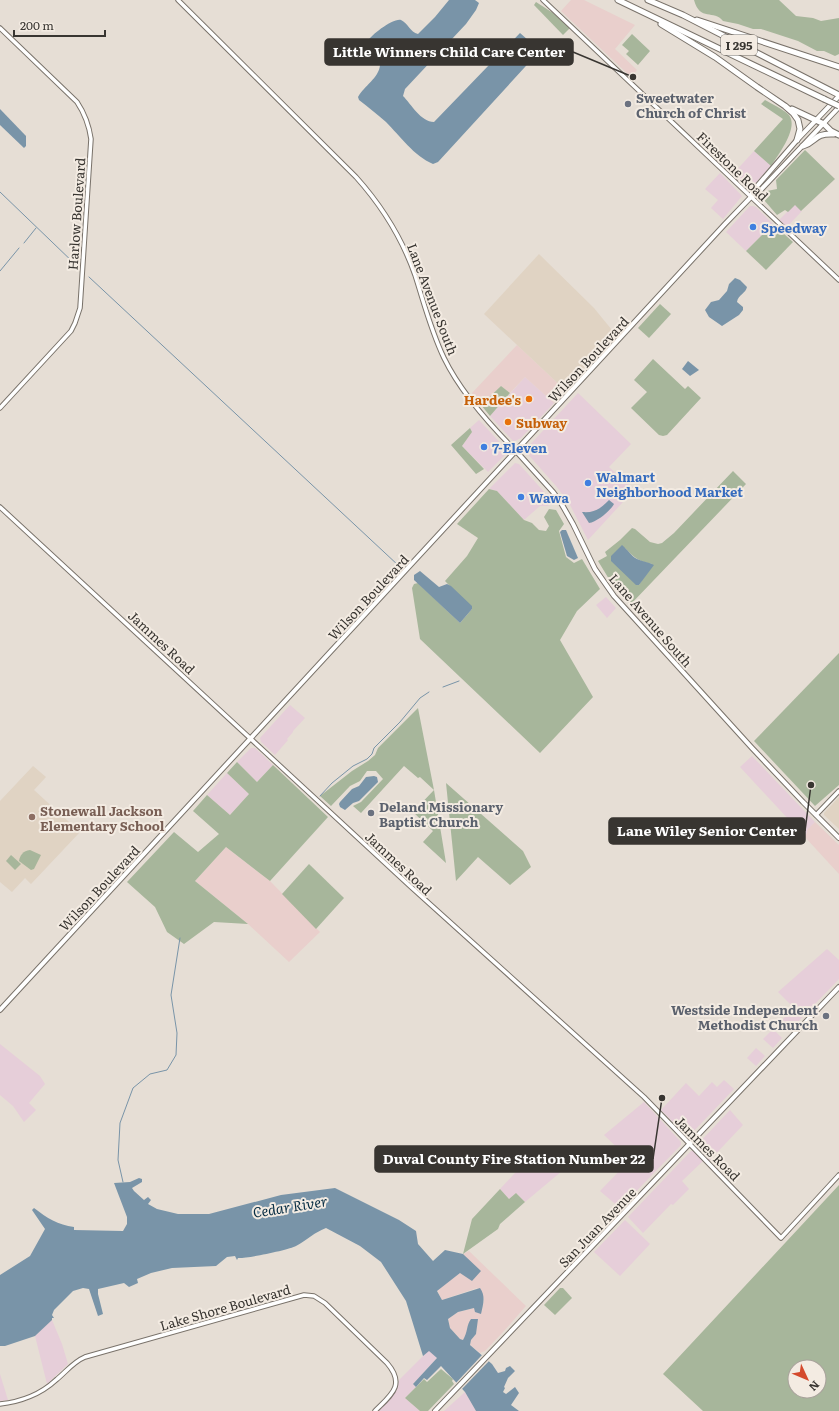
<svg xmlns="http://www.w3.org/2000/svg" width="839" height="1411" font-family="Literata,serif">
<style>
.commercial{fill:#e6ced9}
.industrial{fill:#e9cfcc}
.built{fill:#e0d3c3}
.green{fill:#a7b69b;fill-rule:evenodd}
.water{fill:#7994a8}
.pier{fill:#e6ded5}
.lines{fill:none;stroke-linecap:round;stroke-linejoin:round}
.stream{stroke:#7994a8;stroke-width:1}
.minor-casing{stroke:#79726a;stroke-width:5.5}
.major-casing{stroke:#79726a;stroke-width:6}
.highway-casing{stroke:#79726a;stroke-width:7}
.minor{stroke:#fff;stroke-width:3.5}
.major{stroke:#fff;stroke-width:4}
.highway{stroke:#fff;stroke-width:5}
.highway-bridge-casing{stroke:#79726a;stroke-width:7;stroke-linecap:butt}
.highway-bridge{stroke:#fff;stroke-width:5}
.worship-dot{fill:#6b7280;stroke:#f3ebe2;stroke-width:1.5}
.shop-dot{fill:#3f7fe0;stroke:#f3ebe2;stroke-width:1.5}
.food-dot{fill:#e8710a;stroke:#f3ebe2;stroke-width:1.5}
.education-dot{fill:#8d6e63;stroke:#f3ebe2;stroke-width:1.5}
.labels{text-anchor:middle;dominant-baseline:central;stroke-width:4;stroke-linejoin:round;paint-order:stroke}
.shield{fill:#f3ebe2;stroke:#706c66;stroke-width:1}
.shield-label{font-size:12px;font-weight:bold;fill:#383531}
.worship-label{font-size:13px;font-weight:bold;fill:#5b616d;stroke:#f3ebe2;text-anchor:start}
.street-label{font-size:13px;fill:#383531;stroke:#f3ebe2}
.shop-label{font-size:13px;font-weight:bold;fill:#366cbe;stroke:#f3ebe2;text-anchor:start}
.food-label{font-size:13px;font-weight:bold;fill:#c56008;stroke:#f3ebe2;text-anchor:end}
.education-label{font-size:13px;font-weight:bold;fill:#785e54;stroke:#f3ebe2;text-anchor:start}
.water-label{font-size:14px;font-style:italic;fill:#072d43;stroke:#f3ebe2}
.leader{fill:none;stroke:#383531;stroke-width:1.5}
.callout-dot{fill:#383531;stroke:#f3ebe2;stroke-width:1.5}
.callout{fill:#383531;stroke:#383531;stroke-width:1.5}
.callout-label{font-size:14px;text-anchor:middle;font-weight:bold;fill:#fff}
</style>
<rect width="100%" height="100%" fill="#e6ded5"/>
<g class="commercial">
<polygon points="754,151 771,166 752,187 748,189 733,174"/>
<polygon points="720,173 742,196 723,219 711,208 718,200 705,189"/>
<polygon points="795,204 802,211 786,228 778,221"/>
<polygon points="750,206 753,206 756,207 773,224 746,251 726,232"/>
<polygon points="525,377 554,403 521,438 515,441 513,441 490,416"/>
<polygon points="578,393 631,444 609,467 634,490 588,540 569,503 556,486 526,452 526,449"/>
<polygon points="479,420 506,449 506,454 488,472 462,446 472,432 470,428"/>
<polygon points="515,463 519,464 547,495 553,504 547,506 540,506 524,520 497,491 489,489"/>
<polygon points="606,597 616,608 607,618 596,605"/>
<polygon points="290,705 305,718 293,731 293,732 287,739 288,740 275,755 261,742 260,738"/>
<polygon points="251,748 255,748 273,765 257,782 237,762"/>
<polygon points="752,756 815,822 808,830 807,833 804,836 740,767"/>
<polygon points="227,773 249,794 230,815 207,795"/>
<polygon points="827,949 839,960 839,979 789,1031 780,1022 794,1008 778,992"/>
<polygon points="773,1029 782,1038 773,1048 763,1039"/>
<polygon points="0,1044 40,1076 45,1084 29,1103 36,1110 24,1122 13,1106 0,1095"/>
<polygon points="756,1048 765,1056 756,1066 747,1058"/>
<polygon points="724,1080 734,1089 690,1135 686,1135 661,1110 686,1083 699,1096 712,1082 717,1087"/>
<polygon points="644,1102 681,1142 681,1145 620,1208 600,1191 630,1160 604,1135"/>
<polygon points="730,1110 743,1125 709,1161 698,1148 698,1144"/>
<polygon points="540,1146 568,1166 525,1202 516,1193 509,1199 500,1189"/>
<polygon points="691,1151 694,1151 703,1161 682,1181 689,1189 673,1205 671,1204 643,1233 628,1217"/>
<polygon points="625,1220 650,1244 620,1276 594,1252"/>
<polygon points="52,1320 62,1344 68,1364 47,1384 35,1336"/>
<polygon points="429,1350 437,1358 413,1384 416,1387 405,1398 420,1411 378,1411 397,1390 399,1380"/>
<polygon points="0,1374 8,1400 0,1401"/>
<polygon points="465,1392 476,1411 444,1411"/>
</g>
<g class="industrial">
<polygon points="571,0 584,0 635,25 615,49 637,70 631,77 561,11"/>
<polygon points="517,345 565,390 554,403 525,377 510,393 501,386 481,406 472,393"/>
<polygon points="815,822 839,845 839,874 804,836 807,833 807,830"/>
<polygon points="226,847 270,881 320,932 289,962 248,924 195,881"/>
<polygon points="469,1251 526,1306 504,1331 485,1351 480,1353 470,1345 471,1340 476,1334 477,1323 468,1324 467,1334 463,1340 460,1339 450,1328 448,1319 458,1312 474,1308 482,1311 484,1299 477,1288 442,1300 437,1290 460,1273 480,1271 463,1254"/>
</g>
<g class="built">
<polygon points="539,254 594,308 616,335 565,390 484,314"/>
<polygon points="33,766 46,777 34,790 80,832 31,884 25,878 12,892 0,882 0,801"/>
<polygon points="839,797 839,829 824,815 824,813"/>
</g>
<g class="green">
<path d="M694,0H779L796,16L813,18L821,21L839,18V54L835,56L824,51H817L798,41L761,29H753L738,24L723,21C714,9 700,22 694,0Z"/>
<polygon points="536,2 553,13 570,28 563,35 534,5"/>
<polygon points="632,34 650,51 638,65 626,54 629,51 622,45"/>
<path d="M765,100C772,104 783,109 789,115C799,128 778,155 771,166L754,151L783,119L761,104Z"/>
<polygon points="805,150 835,179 801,211 795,205 788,212 785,210 777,215 764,200 767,191 777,189 776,180"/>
<polygon points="773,224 793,242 766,270 746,251"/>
<polygon points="660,304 671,314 649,338 638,328"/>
<polygon points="653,359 685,389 688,386 701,398 667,435 663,436 659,435 631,408 647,392 634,380"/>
<polygon points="501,386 510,393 490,416 481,405"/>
<polygon points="470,428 472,432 462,446 484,469 476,474 451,445"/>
<path d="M733,471L746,484L630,605L609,579L598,561L607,556L605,552L620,540L632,528L635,529L650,542L658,544L662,543L674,533ZM625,548C633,557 640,562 652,564L639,585Z"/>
<polygon points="489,489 497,491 524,520 532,523 539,530 546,531 549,526 544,517 549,509 556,510 564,524 559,531 566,557 574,563 582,559 600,589 577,611 560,640 593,697 540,753 420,639 412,588 414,584 418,583 460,623 472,609 445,581 467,556 478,538 457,524"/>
<polygon points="839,653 839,785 815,806 754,741"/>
<polygon points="418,708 434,790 446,863 423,842 433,831 413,812 434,790 420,777 418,778 404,766 361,813 353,806 361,802 383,779 376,771 367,771 360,781 350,786 331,806 320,796 352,771 368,761 375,755 378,748"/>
<polygon points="237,762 257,782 273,765 328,817 270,881 226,847 195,881 248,924 214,922 184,944 167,932 155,907 127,882 174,832 198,852 219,834 193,811 207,795 230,815 249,794 227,773"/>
<polygon points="446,783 523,851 531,867 510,885 478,857 456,881"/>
<path d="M30,850L41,855L34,869L31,870L19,861C20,855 23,851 30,850Z"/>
<polygon points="11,855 21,864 15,870 6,861"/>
<polygon points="309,864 344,898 316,929 282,894"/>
<path d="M839,1185V1411H703L663,1374ZM795,1367H819V1391H795Z"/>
<polygon points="500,1189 509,1199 516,1193 525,1202 500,1224 498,1229 463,1254 472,1219"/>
<polygon points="560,1288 563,1288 572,1298 555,1315 544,1305"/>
<polygon points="441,1369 453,1379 452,1381 454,1384 428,1411 420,1411 405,1398 424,1379 427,1382"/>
</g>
<g class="water">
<path d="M449,0H475L479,3L476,10L466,24L405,89L403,96C411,104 421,122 434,122L520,33L536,47L538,50L536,55L438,162L433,164C414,156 400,136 386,122C377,114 368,107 359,100L358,97C364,86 379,78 380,65L365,48C365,47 366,42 367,42C371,35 393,18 401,20C408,23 410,32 418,34L435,17Z"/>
<polygon points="0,109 26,136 26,146 24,148 0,125"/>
<path d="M735,278L740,280L747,287C746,293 738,295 737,302L743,307V310L739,315L722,326L709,317L705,310L711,302L719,300L727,291L729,284Z"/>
<polygon points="688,361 699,370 690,376 682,369"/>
<path d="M609,500L614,504C610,511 597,522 589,523L582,512C595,513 600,509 609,500Z"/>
<polygon points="562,530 566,530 578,558 574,560 567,556 560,532"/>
<path d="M622,545C628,550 631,556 637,559C643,562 649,562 654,565L639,585H636L611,561V556Z"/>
<polygon points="420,571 439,587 447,584 451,586 472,606 472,609 460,623 414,580 414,575"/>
<polygon points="374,776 377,777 378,782 359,801 353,803 345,810 340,807 339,804 340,802 352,789 359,786 366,777"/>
<path d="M139,1178L142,1179V1182L132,1188L134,1191L144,1200L148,1197L151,1200L148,1204L157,1209L178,1214H209L281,1195L335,1188L399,1220L416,1231L418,1244L433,1261L445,1250L463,1254L481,1271L472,1281L460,1273L437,1291L442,1300L480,1288C486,1296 483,1305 481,1314L475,1312L474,1308L458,1312L448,1319L450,1328L460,1339L463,1340C468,1332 466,1326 471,1319H478L476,1334L471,1340L470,1345L492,1364L498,1373L505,1371L506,1368L510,1366L515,1371L508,1378L504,1387L505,1388L503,1392L506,1394L515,1387L519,1393L511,1405L519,1411H476L465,1392L441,1366L427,1380L424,1378L416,1387L413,1384L437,1358L429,1351L423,1356L406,1301L381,1262L360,1246L326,1228C315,1232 307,1240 296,1246C289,1250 244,1259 238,1258L237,1260L235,1256L227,1257L216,1266L172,1268L151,1273L137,1279L138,1283L129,1287L124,1283L98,1289V1294L103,1314L98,1316L89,1289L83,1288L73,1291L54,1310L52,1315L54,1318H52V1320L35,1336L5,1346H0V1275L30,1256L45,1229L32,1210L34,1208C47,1218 58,1225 74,1227V1230L123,1231L127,1224V1217L114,1183L130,1182Z"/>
</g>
<polygon class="pier" points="483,1354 490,1360 461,1390 455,1384"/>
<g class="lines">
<g class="stream">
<polyline points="0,192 77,266"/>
<polyline points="24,243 36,228"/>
<polyline points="0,271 19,248"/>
<polyline points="89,277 399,566"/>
<polyline points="443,687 459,681"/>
<polyline points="320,796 332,783 353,766 367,759 372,754 374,748 400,722 420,698 429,692"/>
<polyline points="123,1182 118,1160 120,1123 133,1088 150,1074 167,1070 176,1055 177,1033 171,995 180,938"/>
</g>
<g class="minor-casing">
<g id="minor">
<path d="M178,0L356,177C382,206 402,238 415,275C424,303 431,331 444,358C461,393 489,424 516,451"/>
<polyline points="543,0 839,280"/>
<path d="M0,28L77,102C85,114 89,125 91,139L80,308L75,323L71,331L0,408"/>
<polyline points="0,507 411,887 644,1097 781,1238 839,1175"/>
<polyline points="816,815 839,791"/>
<path d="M0,1404C20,1402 41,1394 56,1380C66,1372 73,1362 85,1357L304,1295L314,1296L325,1303L387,1363C406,1385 391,1395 375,1411"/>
</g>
</g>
<g class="major-casing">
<g id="major">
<polyline points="751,197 752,192 797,140 839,96"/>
<polyline points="516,451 553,492 561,503 573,524 595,569 614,596 752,748 803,802 839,838"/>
<polyline points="0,1010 725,224 751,197 756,195 839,107"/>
<polyline points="435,1411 839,987"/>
</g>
</g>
<g class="highway-casing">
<g id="highway">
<polyline points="618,0 824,99"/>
<polyline points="648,0 683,15 839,95"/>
<polyline points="697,20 839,67"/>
<polyline points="661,24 715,57 757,87 785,106 793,113 798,120 800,129 797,140"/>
<polyline points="792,109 824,124 831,131 839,135"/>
<path d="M803,146C817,142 813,133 834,134"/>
</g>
</g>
<use href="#minor" class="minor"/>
<use href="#major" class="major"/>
<use href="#highway" class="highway"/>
<g class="highway-bridge-casing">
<polyline id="highway-bridge" points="824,99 839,106"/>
</g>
<use href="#highway-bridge" class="highway-bridge"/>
</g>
<g class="worship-dot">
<circle cx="628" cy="104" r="4"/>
<circle cx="371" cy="813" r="4"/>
<circle cx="826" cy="1016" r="4"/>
</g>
<g class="shop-dot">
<circle cx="753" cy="227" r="4"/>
<circle cx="484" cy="447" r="4"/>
<circle cx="588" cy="483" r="4"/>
<circle cx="521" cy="497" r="4"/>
</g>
<g class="food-dot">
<circle cx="529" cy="399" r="4"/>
<circle cx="508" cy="422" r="4"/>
</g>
<circle class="education-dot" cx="32" cy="817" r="4"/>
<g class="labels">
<rect class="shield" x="721" y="35" width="36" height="20" rx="3"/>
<g class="shield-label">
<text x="739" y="45">I 295</text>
</g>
<g class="worship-label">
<text x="636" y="97">Sweetwater<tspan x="636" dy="15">Church of Christ</tspan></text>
<text x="379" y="806">Deland Missionary<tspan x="379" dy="15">Baptist Church</tspan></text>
<text x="818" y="1009" text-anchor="end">Westside Independent<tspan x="818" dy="15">Methodist Church</tspan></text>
</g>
<g class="street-label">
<text transform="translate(733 166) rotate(44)">Firestone Road</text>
<text transform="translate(76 214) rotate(-86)">Harlow Boulevard</text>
<text transform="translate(433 299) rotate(69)">Lane Avenue South</text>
<text transform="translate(588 359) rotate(-47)">Wilson Boulevard</text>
<text transform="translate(368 597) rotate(-47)">Wilson Boulevard</text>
<text transform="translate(651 620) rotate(49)">Lane Avenue South</text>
<text transform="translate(162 642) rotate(43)">Jammes Road</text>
<text transform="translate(399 863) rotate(43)">Jammes Road</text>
<text transform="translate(99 888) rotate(-47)">Wilson Boulevard</text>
<text transform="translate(708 1148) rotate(45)">Jammes Road</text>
<text transform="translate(597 1227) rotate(-46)">San Juan Avenue</text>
<text transform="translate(225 1307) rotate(-16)">Lake Shore Boulevard</text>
</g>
<g class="shop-label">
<text x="761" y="227">Speedway</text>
<text x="492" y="447">7-Eleven</text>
<text x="596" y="476">Walmart<tspan x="596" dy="15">Neighborhood Market</tspan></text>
<text x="529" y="497">Wawa</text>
</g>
<g class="food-label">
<text x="521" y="399">Hardee's</text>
<text x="516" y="422" text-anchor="start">Subway</text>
</g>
<g class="education-label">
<text x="40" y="810">Stonewall Jackson<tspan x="40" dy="15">Elementary School</tspan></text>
</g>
<g class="water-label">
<text transform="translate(290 1206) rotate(-9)">Cedar River</text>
</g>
</g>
<path class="leader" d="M633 77L573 52M811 785L805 831M662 1098L653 1159"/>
<g class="callout-dot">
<circle cx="633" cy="77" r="4"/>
<circle cx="811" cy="785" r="4"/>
<circle cx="662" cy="1098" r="4"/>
</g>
<g class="callout">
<rect x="325" y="39" width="248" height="26" rx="4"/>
<rect x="609" y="818" width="196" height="26" rx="4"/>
<rect x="375" y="1146" width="278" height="26" rx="4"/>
</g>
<g class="callout-label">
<text x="449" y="57">Little Winners Child Care Center</text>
<text x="707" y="836">Lane Wiley Senior Center</text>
<text x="514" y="1164">Duval County Fire Station Number 22</text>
</g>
<g transform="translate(807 1379) rotate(134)"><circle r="19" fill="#f3ebe2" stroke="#a8a29b"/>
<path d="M0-3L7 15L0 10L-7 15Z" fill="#d4492c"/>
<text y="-6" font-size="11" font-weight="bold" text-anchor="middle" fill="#383531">N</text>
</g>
<path d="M14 30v6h91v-6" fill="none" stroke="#383531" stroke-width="2"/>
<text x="20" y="30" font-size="12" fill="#383531" stroke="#f3ebe2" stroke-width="3" paint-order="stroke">200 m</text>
</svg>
